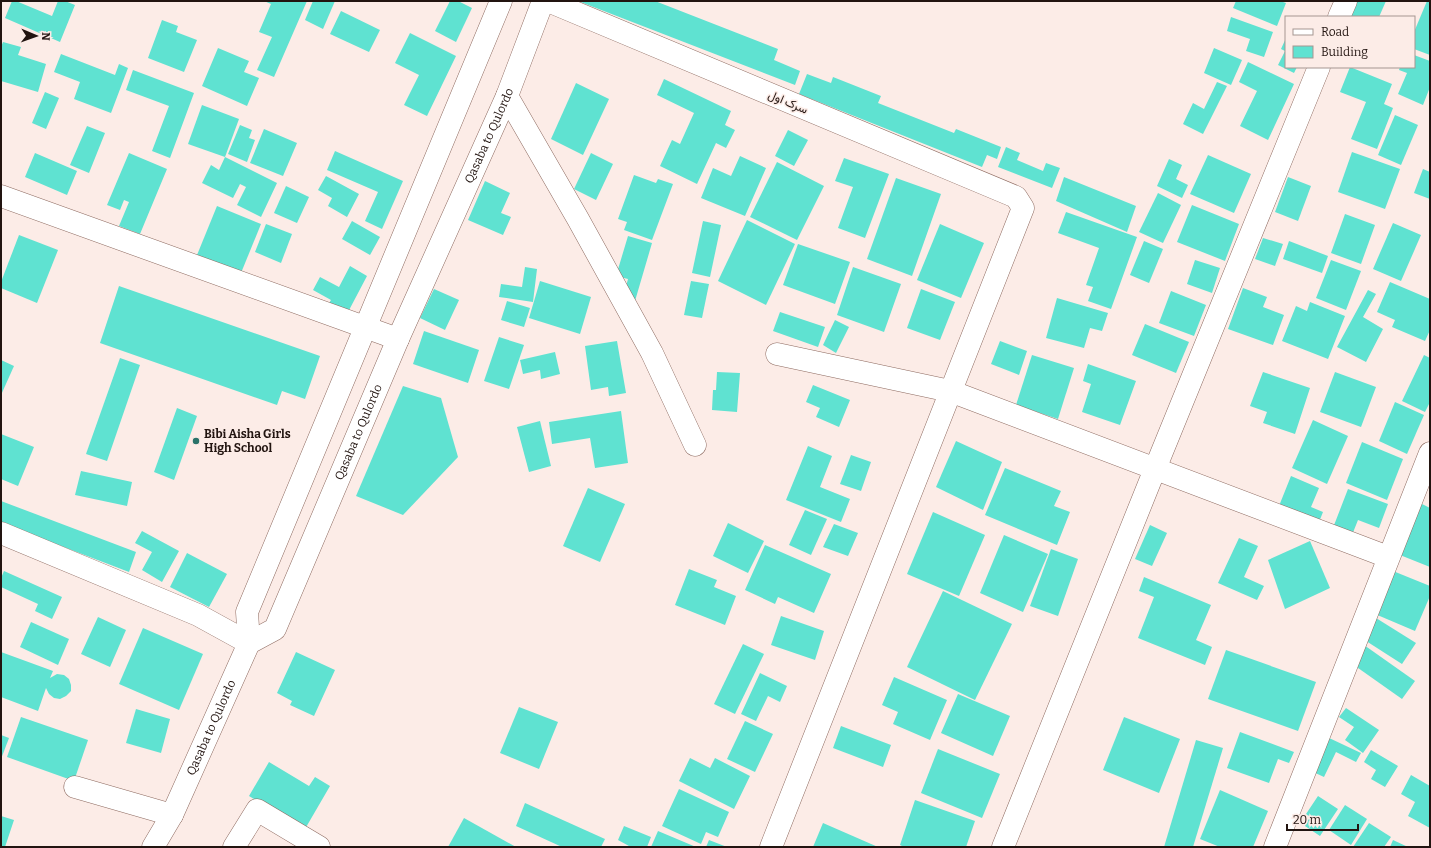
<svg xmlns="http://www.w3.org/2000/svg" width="1431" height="848" font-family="Bitter,Vazirmatn,serif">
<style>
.building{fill:#5fe2d1}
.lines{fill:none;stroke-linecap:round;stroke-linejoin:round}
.street-casing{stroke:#8e6b61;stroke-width:23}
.secondary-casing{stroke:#8e6b61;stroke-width:23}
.street{stroke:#fff;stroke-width:22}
.secondary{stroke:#fff;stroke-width:22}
.poi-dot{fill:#2a7269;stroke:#fcece7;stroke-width:1.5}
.labels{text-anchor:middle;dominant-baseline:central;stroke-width:3;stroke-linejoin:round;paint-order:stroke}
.street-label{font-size:12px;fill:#221410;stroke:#fcece7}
.poi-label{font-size:12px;font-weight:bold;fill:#221410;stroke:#fcece7;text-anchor:start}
</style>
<rect width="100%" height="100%" fill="#fcece7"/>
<g class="building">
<polygon points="12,1 16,1 52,16 58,1 65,1 75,5 60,42 5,18"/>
<polygon points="264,1 307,1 274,77 257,70 272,37 259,32 271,4"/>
<polygon points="313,1 335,1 323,29 305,20"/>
<polygon points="450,1 458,1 472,8 456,42 435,31"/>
<polygon points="578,1 655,1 778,49 774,60 800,71 795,85"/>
<polygon points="1236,1 1280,1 1286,3 1277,26 1233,8"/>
<polygon points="1355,1 1386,1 1379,17 1348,17"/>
<polygon points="1427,1 1430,1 1430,55 1414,49 1414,32"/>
<polygon points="341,11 380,30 369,52 330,34"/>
<polygon points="1231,17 1273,32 1264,57 1246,51 1250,39 1227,31"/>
<polygon points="162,20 178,26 176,32 197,40 184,72 148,58"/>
<polygon points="410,33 456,56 427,116 404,105 419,75 395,63"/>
<polygon points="1286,38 1286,67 1297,67 1294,73 1278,65 1285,51 1281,49"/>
<polygon points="3,42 21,47 18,55 46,64 38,92 1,81 1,47"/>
<polygon points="218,48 249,61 244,72 259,78 247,106 202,86"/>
<polygon points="1214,48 1242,60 1231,85 1204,73"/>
<polygon points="61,54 115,75 119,64 128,68 111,113 74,99 80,82 54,72"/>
<polygon points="1414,55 1430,61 1430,87 1423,105 1398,94 1407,73 1399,70 1400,67 1414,67"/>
<polygon points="1248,62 1294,84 1268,140 1240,126 1257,91 1239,82"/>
<polygon points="1350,67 1392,84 1384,104 1393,108 1377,149 1351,139 1366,102 1340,92"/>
<polygon points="133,70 194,93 170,158 152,151 169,106 126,90"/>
<polygon points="807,74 831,83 833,77 881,96 878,103 954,133 956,129 1001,147 997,159 987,155 982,167 799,94"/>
<polygon points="664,79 731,111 725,125 735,130 726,148 716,143 697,184 660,166 672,140 680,144 694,113 657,95"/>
<polygon points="1217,82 1227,86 1203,134 1183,124 1193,103 1204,109"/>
<polygon points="576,83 609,99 583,155 551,139"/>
<polygon points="45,92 59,98 46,129 32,123"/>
<polygon points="202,105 239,119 225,157 188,144"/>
<polygon points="1395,115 1418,125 1401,165 1378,155"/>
<polygon points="240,125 252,130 249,138 255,140 247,162 228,154"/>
<polygon points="87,126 105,133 89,173 70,165"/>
<polygon points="264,129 297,143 283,176 250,163"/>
<polygon points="788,130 808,140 794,166 775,156"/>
<polygon points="1006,147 1020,153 1017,160 1043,171 1046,163 1060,168 1052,188 998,167"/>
<polygon points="335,151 403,181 382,229 365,221 378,192 327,170"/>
<polygon points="1352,152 1400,169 1385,209 1338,192"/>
<polygon points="35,153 77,171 67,195 25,177"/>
<polygon points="129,153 167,169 140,234 119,226 129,202 124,200 120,210 107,205"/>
<polygon points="591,153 613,164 596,200 574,189"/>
<polygon points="1208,155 1251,174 1234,213 1190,194"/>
<polygon points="740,156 766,168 745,216 701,198 713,168 731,176"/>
<polygon points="225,157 277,183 261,217 237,205 246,187 240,184 233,198 202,183 211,165 219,170"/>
<polygon points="844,158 889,174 865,238 838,228 853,187 835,181"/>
<polygon points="1169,159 1182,165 1176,179 1188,185 1182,198 1157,186"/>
<polygon points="777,162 824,186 797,240 750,217"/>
<polygon points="1423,169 1430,172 1430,199 1414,193"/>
<polygon points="634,175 656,183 658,179 673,184 652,240 624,230 627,222 618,219"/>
<polygon points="326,176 359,194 347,217 328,206 332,198 318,190"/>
<polygon points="1064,177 1136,206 1127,232 1056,201"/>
<polygon points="1288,177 1311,186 1298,221 1275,212"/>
<polygon points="896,178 941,194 912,276 867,259"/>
<polygon points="485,181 510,193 501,213 511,217 503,235 468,220"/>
<polygon points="286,186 309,197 297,223 274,213"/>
<polygon points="1158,193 1181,205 1163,243 1139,232"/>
<polygon points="1192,205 1239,224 1225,261 1177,242"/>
<polygon points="217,206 261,224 241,273 197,255"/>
<polygon points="1066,212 1137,237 1111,309 1088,301 1093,287 1086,285 1099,248 1058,233"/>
<polygon points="1345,214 1375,225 1361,264 1331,253"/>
<polygon points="747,220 795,244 766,305 718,281"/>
<polygon points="352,221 380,237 370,255 342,239"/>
<polygon points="703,221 721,225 710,277 692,273"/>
<polygon points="1393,223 1421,235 1401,281 1373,269"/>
<polygon points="266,224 292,234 281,263 255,252"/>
<polygon points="940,224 984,243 961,298 917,280"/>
<polygon points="19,235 58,250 37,303 1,288 1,282"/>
<polygon points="628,236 652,243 635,301 623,297 628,279 616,276"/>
<polygon points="1263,238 1283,244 1275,266 1255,259"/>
<polygon points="1144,241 1163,249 1149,283 1130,275"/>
<polygon points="1289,241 1328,256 1322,273 1283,259"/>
<polygon points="798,244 850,262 835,304 783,285"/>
<polygon points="1195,260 1220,268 1212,293 1187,284"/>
<polygon points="1331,260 1361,271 1346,310 1316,298"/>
<polygon points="350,266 367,276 347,314 328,305 331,300 313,290 320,277 339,287"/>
<polygon points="525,267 537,269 533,302 499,297 501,284 522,287"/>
<polygon points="853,267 901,284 884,332 837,315"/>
<polygon points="540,281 591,297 580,334 529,318"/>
<polygon points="691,281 709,284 702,318 684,315"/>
<polygon points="1390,282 1430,299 1430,330 1425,341 1392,327 1395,320 1377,312"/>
<polygon points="119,286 320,356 305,399 282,391 277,405 100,343"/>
<polygon points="1243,288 1267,297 1263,307 1284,315 1273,345 1228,329"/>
<polygon points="434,289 459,300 445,330 420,318"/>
<polygon points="921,289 955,302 940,340 907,328"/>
<polygon points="1368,290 1376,294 1363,317 1383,329 1366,362 1337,347"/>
<polygon points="1171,291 1206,305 1194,336 1159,323"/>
<polygon points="1057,298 1108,313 1102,331 1090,328 1084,348 1046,338"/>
<polygon points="507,301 530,308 524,327 501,320"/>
<polygon points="1310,302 1345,316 1328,359 1282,341 1296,306 1307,311"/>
<polygon points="780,312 825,327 818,347 773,331"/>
<polygon points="835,320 849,327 836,353 823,345"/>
<polygon points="1145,324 1189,342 1176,373 1132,355"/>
<polygon points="424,331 479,350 468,383 413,364"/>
<polygon points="499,337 524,345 509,389 484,381"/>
<polygon points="617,341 626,393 609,396 608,387 591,390 585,346"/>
<polygon points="1000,341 1027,351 1019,375 991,364"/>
<polygon points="555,352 560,374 541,379 540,370 523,374 520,360"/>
<polygon points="1032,355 1074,368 1058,419 1016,405"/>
<polygon points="1424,355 1430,358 1430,402 1425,412 1402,401"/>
<polygon points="120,358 140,365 107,461 86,454"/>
<polygon points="1,360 14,366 1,395"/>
<polygon points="1088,364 1136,381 1120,425 1082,412 1091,384 1083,381"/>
<polygon points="717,372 740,373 737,412 712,410 713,390 716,390"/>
<polygon points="1263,372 1310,388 1295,434 1263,423 1267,412 1250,406"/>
<polygon points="1335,372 1376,387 1361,427 1320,412"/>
<polygon points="813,385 850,400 839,427 816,417 820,408 806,402"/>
<polygon points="403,386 441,398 458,457 403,515 356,496"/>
<polygon points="1395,402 1424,415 1407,454 1379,441"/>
<polygon points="177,408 197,416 174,480 154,472"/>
<polygon points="621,411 628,463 595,468 590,438 552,444 549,422"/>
<polygon points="1313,420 1348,436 1327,484 1292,468"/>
<polygon points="540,421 551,466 529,472 517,427"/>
<polygon points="1,434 34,447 18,486 1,479"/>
<polygon points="956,441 1002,462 983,510 936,487"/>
<polygon points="1362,442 1403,459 1387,500 1346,483"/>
<polygon points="808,446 832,456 820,487 850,499 841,522 786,500"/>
<polygon points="851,455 871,462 861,491 840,484"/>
<polygon points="1005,468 1061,491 1054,506 1070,512 1057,545 985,515"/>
<polygon points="81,471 132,482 127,506 75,495"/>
<polygon points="1291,476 1319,488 1311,507 1323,512 1317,527 1277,511"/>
<polygon points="588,488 625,504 600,562 563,546"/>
<polygon points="1348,489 1388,504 1379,528 1358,520 1350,540 1331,533"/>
<polygon points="1,501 136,552 129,572 1,523"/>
<polygon points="1422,504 1430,508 1430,567 1400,555"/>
<polygon points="805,510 827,519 811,555 789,545"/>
<polygon points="933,512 985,535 959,596 907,574"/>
<polygon points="728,523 764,541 748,573 713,556"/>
<polygon points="834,524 858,533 848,556 823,547"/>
<polygon points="1150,525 1167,533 1152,566 1135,559"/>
<polygon points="142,531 179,551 162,582 142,570 152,552 135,543"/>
<polygon points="1004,535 1048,554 1023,612 980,593"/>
<polygon points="1239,538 1258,546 1244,577 1264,586 1257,600 1218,583"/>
<polygon points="1310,541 1330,588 1285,609 1268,560"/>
<polygon points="765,545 831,574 814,613 778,597 775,604 745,590"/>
<polygon points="1051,549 1078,559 1058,616 1030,606"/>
<polygon points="187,553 227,574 209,607 170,587"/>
<polygon points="689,569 717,580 714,587 736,596 725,625 675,605"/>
<polygon points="4,571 62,597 52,619 35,611 38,604 1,587 1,578"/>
<polygon points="1393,571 1430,586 1430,596 1415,631 1375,614"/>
<polygon points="1144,577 1211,605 1196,640 1212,647 1205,665 1138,638 1154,597 1139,591"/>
<polygon points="943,591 1012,624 975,700 907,667"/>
<polygon points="781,616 824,631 815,660 771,645"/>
<polygon points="98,617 126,630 110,667 81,654"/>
<polygon points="1376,618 1416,643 1402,664 1363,639"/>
<polygon points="31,622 69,639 58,665 20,647"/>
<polygon points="143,628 203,654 179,710 119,684"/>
<polygon points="743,644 764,654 735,714 714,704"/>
<polygon points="1364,645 1415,681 1402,699 1351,663"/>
<polygon points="1226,650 1316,682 1298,731 1208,699"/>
<polygon points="1,652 53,671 50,678 57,674 64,675 69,679 71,685 71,691 66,696 60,699 54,698 49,694 46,688 38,711 1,697"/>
<polygon points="296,652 335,670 314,716 290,705 292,701 277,693"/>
<polygon points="760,673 787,686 780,702 768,696 756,721 741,714"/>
<polygon points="894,677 947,700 930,740 893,724 898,712 882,705"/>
<polygon points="958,694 1010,716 993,756 941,733"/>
<polygon points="519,707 558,722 539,769 500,753"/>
<polygon points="1346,708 1379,730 1363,753 1345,740 1354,727 1339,717"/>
<polygon points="136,709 170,719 161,753 126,743"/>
<polygon points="21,717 88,740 74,781 7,757"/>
<polygon points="1124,717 1180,739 1159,793 1103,770"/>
<polygon points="745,721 773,734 755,772 727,759"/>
<polygon points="841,726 891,745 883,767 833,748"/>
<polygon points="1240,732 1294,752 1289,763 1278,759 1269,783 1227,768"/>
<polygon points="1,735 9,738 1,759"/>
<polygon points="1327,737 1361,753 1356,762 1336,752 1324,777 1311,771"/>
<polygon points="1196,740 1223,748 1193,847 1164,847"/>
<polygon points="938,749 1000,774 982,818 921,793"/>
<polygon points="1371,750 1398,766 1385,787 1371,779 1376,770 1364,762"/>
<polygon points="690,758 710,768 715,758 750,776 734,809 679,781"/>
<polygon points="269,762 309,786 315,777 330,786 305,829 249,796"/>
<polygon points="1411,775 1430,786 1430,828 1408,816 1415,802 1401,794"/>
<polygon points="679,789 729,812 718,837 706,832 701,844 662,826"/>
<polygon points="1220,790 1268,811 1253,847 1220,847 1200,839"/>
<polygon points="1318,796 1338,809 1320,836 1305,826 1310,817 1306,814"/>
<polygon points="915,800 975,821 966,847 904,847 900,845"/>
<polygon points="525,803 605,839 601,847 562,847 516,826"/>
<polygon points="1345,805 1367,819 1351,845 1329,830"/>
<polygon points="1,816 14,820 5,847 1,847"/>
<polygon points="464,818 516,847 448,847"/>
<polygon points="823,823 878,847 813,847"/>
<polygon points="1369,823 1391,837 1384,847 1353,847"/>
<polygon points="624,826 651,837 647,847 629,847 629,846 618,840"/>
<polygon points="658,831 696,847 651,847"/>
<polygon points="709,840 727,847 706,847"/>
<polygon points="1393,840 1408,847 1390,847"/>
</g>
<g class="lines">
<g class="street-casing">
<g id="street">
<polyline points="548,1 1016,197 1023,208 771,847"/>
<polyline points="1339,17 1346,1"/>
<polyline points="507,96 578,219 652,353 695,445"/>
<polyline points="1,196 398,339"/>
<polyline points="777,354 950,391 1388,557"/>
<polyline points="1,533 198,615 249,643"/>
<polyline points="75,787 172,815"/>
<polyline points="234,847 257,810 319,847"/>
<polyline points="1003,847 1155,469 1319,67"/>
<polyline points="1275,847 1430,453"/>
</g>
</g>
<g class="secondary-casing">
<g id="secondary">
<polyline points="249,643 247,612 501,1"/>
<path id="s1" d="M153,847L172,815L249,643L275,629L398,339L507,96L543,1"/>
</g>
</g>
<use href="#street" class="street"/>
<use href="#secondary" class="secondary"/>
</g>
<circle class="poi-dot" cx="196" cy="441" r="4"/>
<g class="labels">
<g class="street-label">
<text transform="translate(788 102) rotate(23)">سرک اول</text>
<text stroke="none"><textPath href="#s1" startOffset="793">Qasaba to Qulordo</textPath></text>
<text stroke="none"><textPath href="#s1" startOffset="469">Qasaba to Qulordo</textPath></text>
<text stroke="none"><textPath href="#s1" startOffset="133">Qasaba to Qulordo</textPath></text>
</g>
<g class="poi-label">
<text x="204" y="434">Bibi Aisha Girls<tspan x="204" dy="14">High School</tspan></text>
</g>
</g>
<rect width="1431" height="848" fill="none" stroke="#221410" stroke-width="4"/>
<rect x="1285" y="16" width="130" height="52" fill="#fcece7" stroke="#a59691"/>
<rect x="1293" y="29" width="20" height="6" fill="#ffffff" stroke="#a59691"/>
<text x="1321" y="36" font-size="12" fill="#221410">Road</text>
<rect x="1293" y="46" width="20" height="12" fill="#5fe2d1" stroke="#a59691"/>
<text x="1321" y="56" font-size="12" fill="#221410">Building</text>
<g transform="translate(36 36) rotate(92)" stroke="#fcece7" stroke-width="3" paint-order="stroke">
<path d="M0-3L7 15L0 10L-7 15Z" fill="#221410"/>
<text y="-6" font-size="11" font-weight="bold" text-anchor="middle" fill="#221410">N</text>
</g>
<path d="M1287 824v6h71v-6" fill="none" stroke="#221410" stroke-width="2"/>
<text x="1293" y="824" font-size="12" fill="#221410" stroke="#fcece7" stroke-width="3" paint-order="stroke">20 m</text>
</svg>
